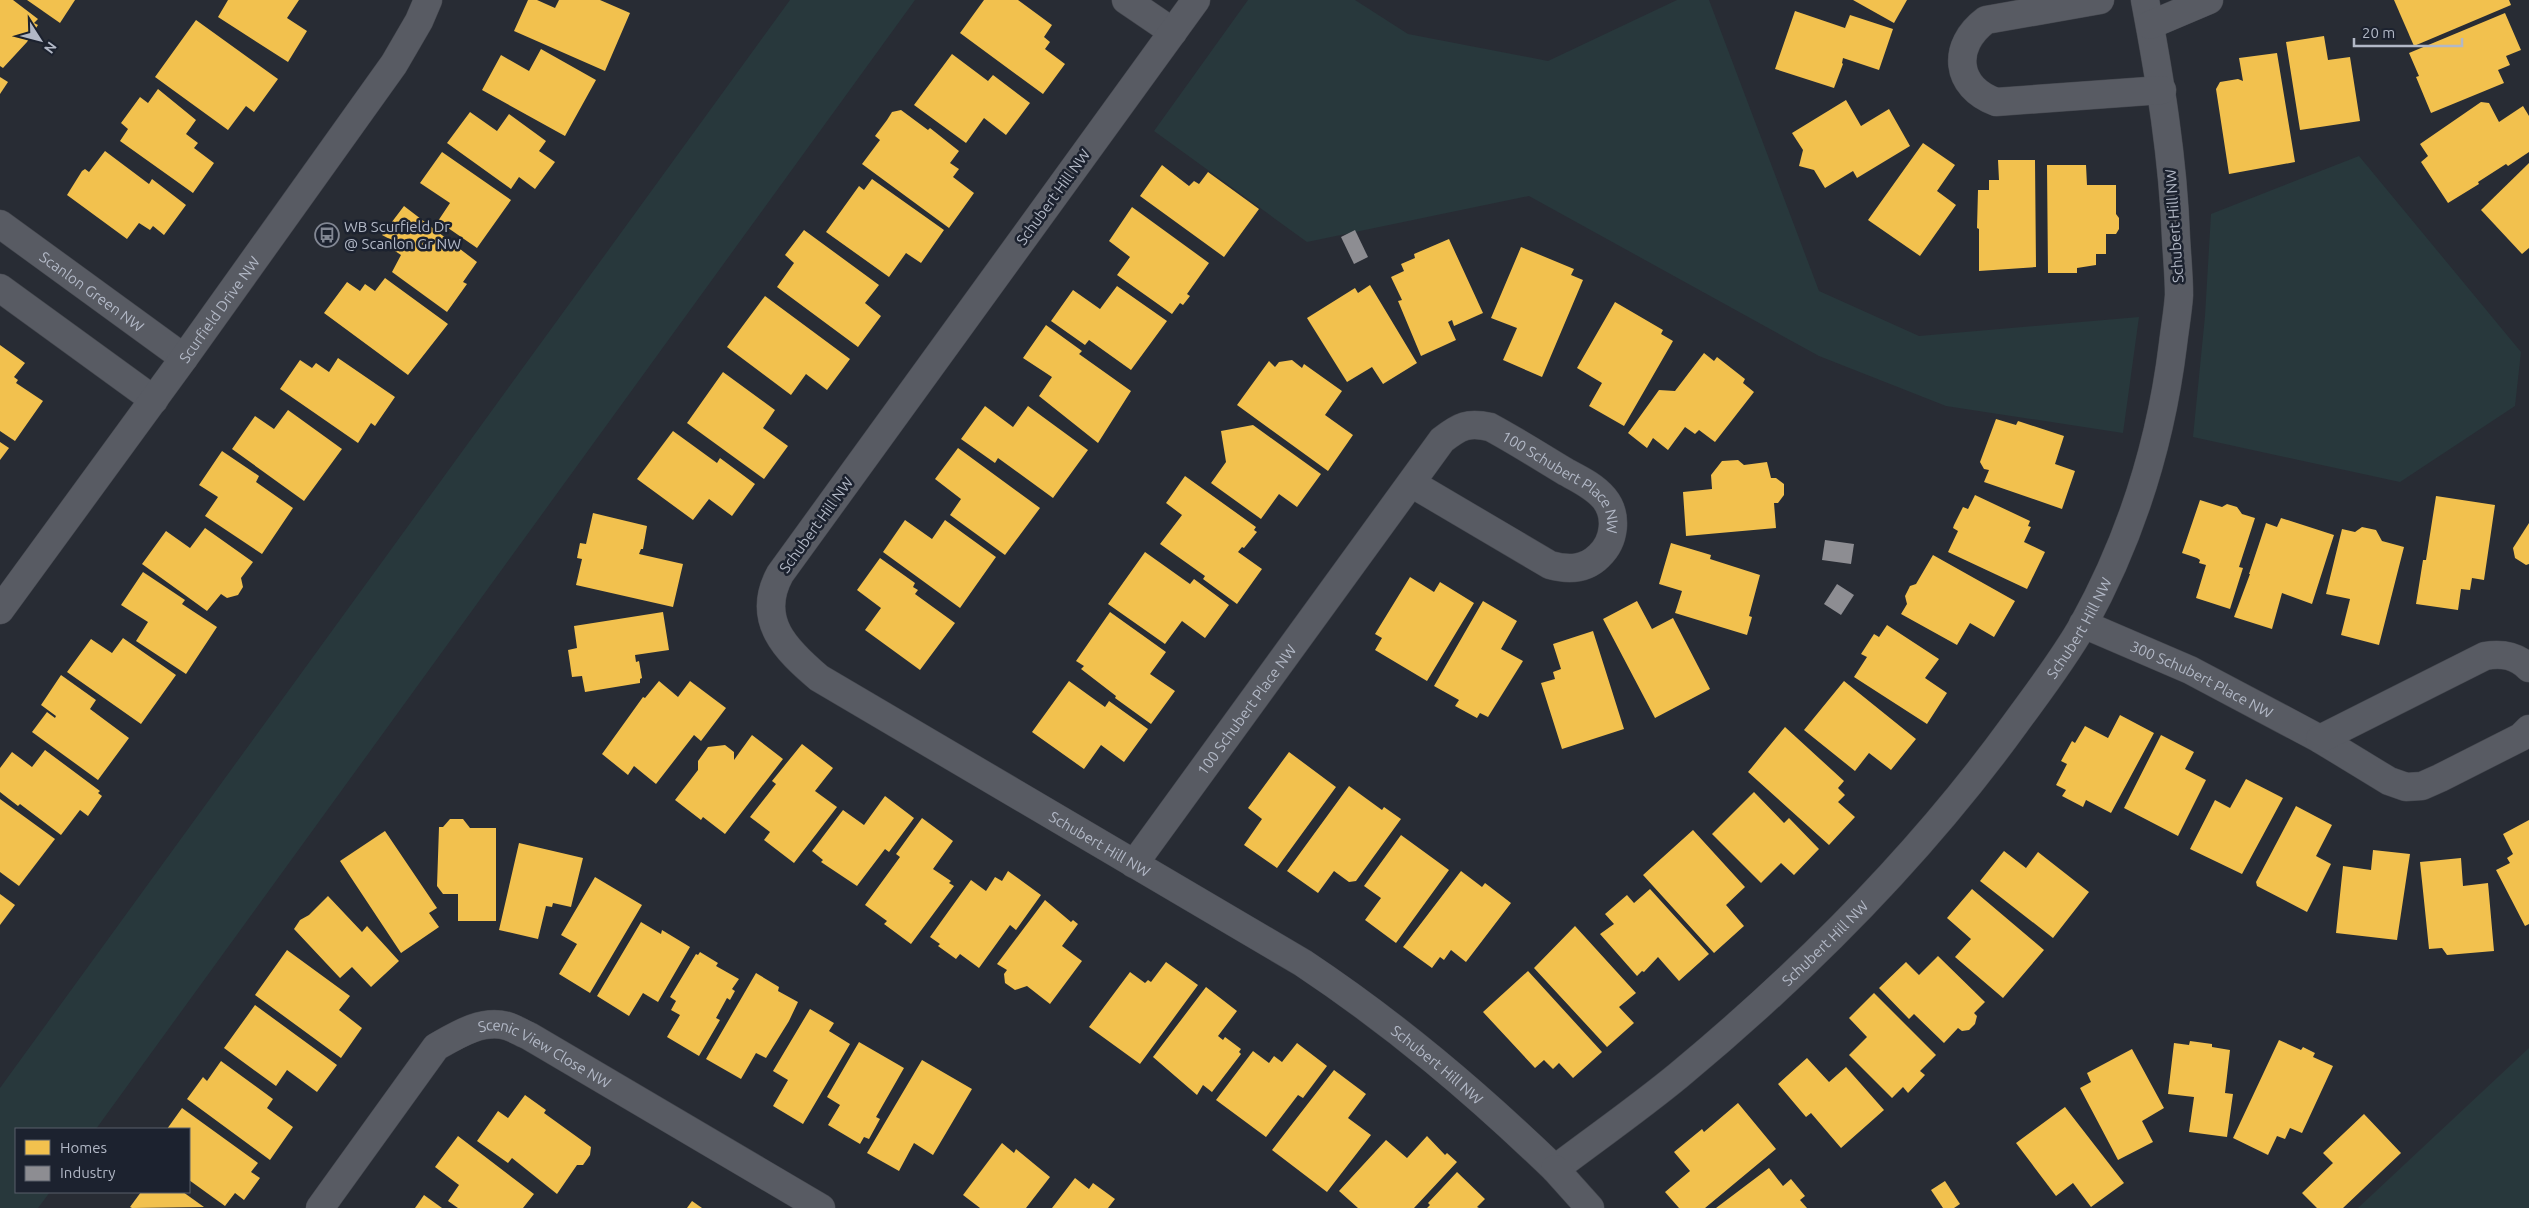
<svg xmlns="http://www.w3.org/2000/svg" width="2529" height="1208" font-family="Ubuntu,sans-serif">
<style>
.green{fill:#28383c}
.homes{fill:#f2c14e}
.industry{fill:#8d8d92}
.lines{fill:none;stroke-linecap:round;stroke-linejoin:round}
.minor-casing{stroke:#44474e;stroke-width:29}
.tertiary-casing{stroke:#44474e;stroke-width:29}
.minor{stroke:#585b63;stroke-width:28}
.tertiary{stroke:#585b63;stroke-width:28}
.labels{text-anchor:middle;dominant-baseline:central;stroke-width:5;stroke-linejoin:round;paint-order:stroke}
.street-label{font-size:15px;fill:#b2b8c6;stroke:#1c222f}
.poi-label{font-size:15px;fill:#b2b8c6;stroke:#1c222f;text-anchor:start}
</style>
<rect width="100%" height="100%" fill="#282c34"/>
<g class="green">
<polygon points="790,0 915,0 96,1129 16,1129 16,1192 50,1192 38,1208 0,1208 0,1088"/>
<polygon points="1248,0 1355,0 1408,34 1548,61 1677,0 1709,0 1819,291 1919,336 2139,317 2123,433 1946,406 1819,356 1529,196 1307,242 1154,131"/>
<polygon points="2359,156 2521,352 2515,406 2400,482 2193,437 2205,316 2211,214"/>
<polygon points="2529,1048 2529,1208 2358,1208"/>
</g>
<g class="homes">
<polygon points="0,0 13,0 38,19 34,23 38,25 27,42 3,68 0,66"/>
<polygon points="27,0 75,0 60,23"/>
<polygon points="228,0 299,0 287,18 307,31 288,62 218,17"/>
<polygon points="528,0 537,0 555,8 559,0 600,0 630,13 605,71 514,31"/>
<polygon points="984,0 1018,0 1052,25 1044,37 1050,42 1045,49 1065,64 1043,94 960,33"/>
<polygon points="1853,0 1907,0 1894,23"/>
<polygon points="2394,0 2509,0 2511,5 2414,46"/>
<polygon points="1795,11 1845,28 1850,15 1893,29 1879,70 1843,58 1842,63 1843,64 1834,88 1775,69"/>
<polygon points="2505,13 2521,50 2506,56 2510,65 2498,70 2504,83 2431,113 2416,77 2419,76 2409,53"/>
<polygon points="196,20 278,79 254,112 246,106 228,130 155,77"/>
<polygon points="2324,36 2328,60 2350,57 2360,121 2300,130 2286,42"/>
<polygon points="541,49 596,80 565,136 482,90 501,55 529,71"/>
<polygon points="2277,53 2295,162 2229,174 2216,89 2220,82 2238,79 2243,81 2239,58"/>
<polygon points="952,54 988,81 993,75 1030,103 1006,135 984,118 966,143 914,105"/>
<polygon points="0,77 8,82 0,94"/>
<polygon points="158,89 196,120 186,134 198,143 194,148 214,163 193,193 120,141 128,129 121,123 140,97 148,103"/>
<polygon points="1846,100 1861,126 1889,109 1910,146 1857,178 1853,171 1825,188 1814,170 1799,166 1803,150 1792,133"/>
<polygon points="2481,102 2489,103 2499,122 2523,106 2529,116 2529,152 2508,166 2506,164 2478,182 2479,184 2448,203 2421,162 2428,156 2420,144"/>
<polygon points="901,110 928,130 930,128 959,151 950,163 959,169 953,177 974,193 949,228 862,164 880,140 875,136 887,120 892,112"/>
<polygon points="470,112 497,131 509,114 546,141 539,151 555,162 535,189 519,177 511,189 447,143"/>
<polygon points="1923,143 1955,165 1937,191 1956,205 1920,256 1868,220"/>
<polygon points="105,151 149,184 152,179 186,205 164,235 153,226 150,230 139,223 127,239 67,195 82,171 85,169 89,172"/>
<polygon points="442,152 511,200 477,248 438,221 450,203 420,183"/>
<polygon points="1998,160 2035,160 2036,267 1979,271 1979,229 1977,228 1978,190 1989,190 1989,180 1999,180"/>
<polygon points="2529,163 2529,248 2522,254 2481,210"/>
<polygon points="1162,165 1189,186 1194,181 1199,184 1208,172 1259,209 1224,257 1140,196"/>
<polygon points="2047,165 2086,165 2087,185 2116,185 2116,214 2119,218 2119,229 2116,234 2106,234 2106,254 2096,254 2096,265 2077,268 2077,273 2048,273"/>
<polygon points="872,179 944,230 921,263 906,253 889,277 826,232 859,186 864,190"/>
<polygon points="404,206 477,262 463,282 467,284 447,312 392,272 401,255 395,251 399,244 382,235"/>
<polygon points="1132,207 1209,263 1187,294 1190,296 1183,305 1180,303 1172,314 1117,275 1130,257 1109,241"/>
<polygon points="804,230 879,285 865,303 881,316 858,347 777,287 794,263 785,255"/>
<polygon points="1449,239 1483,313 1454,326 1452,320 1448,322 1456,340 1421,356 1398,301 1402,300 1391,277 1404,271 1401,264 1415,258 1414,254"/>
<polygon points="1521,247 1574,269 1571,275 1583,280 1542,377 1503,360 1517,328 1491,318"/>
<polygon points="385,278 448,324 408,375 324,313 347,282 360,291 365,284 375,291"/>
<polygon points="1370,285 1417,363 1383,384 1372,367 1347,382 1307,318 1355,288 1358,293"/>
<polygon points="1117,286 1167,321 1131,370 1089,340 1085,345 1051,321 1073,290 1100,309"/>
<polygon points="765,296 850,359 827,390 806,374 791,395 727,347"/>
<polygon points="1615,302 1663,330 1661,334 1673,341 1624,426 1589,406 1602,383 1577,368"/>
<polygon points="1046,325 1082,351 1079,354 1131,391 1098,443 1039,396 1052,377 1023,358"/>
<polygon points="0,345 25,363 14,377 18,380 16,383 43,401 15,441 0,431"/>
<polygon points="1704,353 1714,361 1717,357 1745,379 1743,383 1754,392 1715,442 1699,430 1695,434 1685,427 1668,450 1653,438 1647,448 1628,433 1659,390 1675,391"/>
<polygon points="338,358 395,397 375,426 371,423 358,443 280,389 300,360 312,368 316,363 329,372"/>
<polygon points="1292,360 1302,368 1304,364 1342,391 1325,415 1353,435 1328,471 1237,405 1269,361 1275,367 1279,362"/>
<polygon points="723,372 775,410 763,428 788,446 764,479 687,423"/>
<polygon points="985,406 1013,427 1028,406 1088,450 1053,498 998,458 995,463 961,439"/>
<polygon points="288,410 342,449 304,501 232,449 255,416 274,429"/>
<polygon points="1996,419 2016,425 2018,421 2064,436 2055,464 2075,471 2062,509 1984,482 1989,470 1984,469 1980,462"/>
<polygon points="1253,425 1321,474 1297,507 1279,494 1261,519 1211,483 1226,462 1221,431"/>
<polygon points="673,431 717,463 720,458 755,484 732,516 709,499 693,520 637,479"/>
<polygon points="0,442 9,448 0,460"/>
<polygon points="958,448 1040,508 1005,555 950,515 961,499 935,479"/>
<polygon points="222,451 259,476 256,482 293,508 262,554 205,516 218,497 199,485"/>
<polygon points="1738,460 1744,465 1767,462 1771,478 1776,478 1784,484 1784,495 1778,503 1774,503 1776,528 1686,536 1683,492 1712,489 1711,475 1722,461"/>
<polygon points="1185,476 1256,527 1254,530 1257,532 1244,548 1242,547 1238,552 1262,569 1237,604 1203,579 1205,576 1160,544 1182,515 1166,503"/>
<polygon points="1975,495 2030,521 2028,526 2031,527 2024,542 2045,552 2027,589 1948,552 1958,531 1953,528 1954,525 1963,507 1968,509"/>
<polygon points="2436,496 2495,505 2484,580 2472,578 2470,590 2461,589 2458,610 2416,604 2423,560 2426,560"/>
<polygon points="2200,500 2222,507 2227,504 2237,507 2242,514 2255,518 2239,567 2243,568 2230,609 2196,598 2206,565 2199,563 2200,560 2197,558 2182,553"/>
<polygon points="593,513 647,526 643,549 641,549 639,554 683,564 673,607 576,585 582,559 577,558 580,543 586,544"/>
<polygon points="2281,518 2334,535 2312,604 2282,593 2272,629 2234,617 2250,574 2249,574 2266,523 2277,527"/>
<polygon points="905,520 932,539 945,520 996,557 960,608 883,552"/>
<polygon points="2529,523 2529,564 2526,565 2515,558 2513,548"/>
<polygon points="2362,527 2376,530 2382,541 2404,547 2379,645 2341,635 2350,599 2326,594 2342,529 2355,532"/>
<polygon points="205,528 253,562 241,578 243,587 238,595 227,598 221,594 207,611 142,564 166,531 190,548"/>
<polygon points="1671,543 1711,555 1710,559 1760,575 1749,616 1752,617 1747,635 1675,613 1682,591 1659,584"/>
<polygon points="1145,552 1190,584 1194,579 1229,605 1205,638 1182,621 1165,644 1108,604"/>
<polygon points="1933,555 2015,601 1994,637 1970,623 1957,645 1901,614 1907,604 1905,596 1910,586 1916,584"/>
<polygon points="880,558 915,583 913,587 918,590 915,594 955,623 920,670 865,630 881,608 857,590"/>
<polygon points="143,572 185,600 182,604 217,627 186,674 136,641 148,622 121,605"/>
<polygon points="1410,577 1434,592 1440,582 1474,603 1427,681 1375,650 1382,638 1375,634"/>
<polygon points="1483,601 1517,621 1501,649 1523,661 1488,717 1480,713 1477,718 1455,706 1459,700 1434,686"/>
<polygon points="1637,601 1652,629 1673,618 1710,689 1655,718 1603,619"/>
<polygon points="663,612 669,650 635,655 636,662 639,661 642,678 640,679 640,683 585,692 582,676 572,677 568,650 577,648 574,626"/>
<polygon points="1110,612 1166,652 1150,674 1175,691 1151,724 1115,698 1116,696 1081,669 1084,666 1076,661"/>
<polygon points="1887,625 1939,659 1925,678 1947,693 1927,724 1854,677 1867,657 1861,654 1874,634 1879,637"/>
<polygon points="1593,631 1624,729 1562,749 1541,683 1555,679 1553,672 1561,669 1553,644"/>
<polygon points="123,638 176,675 141,724 67,672 91,639 112,653"/>
<polygon points="61,675 96,700 90,709 129,738 98,780 32,732 47,712 55,718 56,716 41,705"/>
<polygon points="659,681 678,697 690,681 726,708 701,741 694,735 656,784 634,766 628,775 602,754 643,697 645,698"/>
<polygon points="1069,681 1105,707 1109,701 1148,729 1124,762 1101,745 1084,769 1032,732"/>
<polygon points="1844,681 1916,739 1891,770 1869,753 1855,771 1804,730"/>
<polygon points="2120,715 2154,733 2111,813 2086,800 2083,807 2062,796 2066,790 2056,785 2067,764 2061,761 2072,741 2075,743 2085,726 2108,738"/>
<polygon points="1785,727 1844,781 1838,788 1845,795 1838,802 1855,817 1829,845 1748,772"/>
<polygon points="752,735 783,759 725,834 703,817 701,820 675,800 698,770 698,761 708,747 725,745 734,752 734,760"/>
<polygon points="2161,735 2194,752 2185,769 2206,780 2178,836 2124,808"/>
<polygon points="802,744 833,768 815,791 837,807 794,863 764,840 770,832 750,817 776,784 772,781"/>
<polygon points="45,750 100,791 98,793 102,796 88,816 80,810 61,835 20,804 18,806 0,792 0,768 12,752 32,767"/>
<polygon points="1289,752 1336,787 1277,868 1244,845 1262,819 1248,808"/>
<polygon points="2246,779 2283,798 2242,874 2190,849 2215,800 2230,808"/>
<polygon points="1349,786 1382,810 1384,807 1401,819 1356,881 1349,882 1334,871 1318,893 1287,871"/>
<polygon points="1754,792 1784,823 1789,818 1819,849 1794,875 1781,863 1761,883 1712,834"/>
<polygon points="885,796 914,818 889,852 885,849 857,886 821,862 823,860 812,851 843,810 864,825"/>
<polygon points="0,799 55,839 19,886 0,872"/>
<polygon points="2296,806 2332,825 2316,856 2331,864 2307,912 2257,886 2256,882"/>
<polygon points="922,818 953,841 933,869 951,881 949,883 954,886 911,944 884,924 887,921 865,905 900,857 896,854"/>
<polygon points="450,819 463,819 470,828 496,828 496,921 458,921 458,894 443,894 437,886 439,827 443,827"/>
<polygon points="2529,820 2529,924 2525,926 2496,870 2510,863 2507,858 2513,854 2503,834"/>
<polygon points="1693,830 1745,887 1726,905 1744,926 1714,953 1643,875"/>
<polygon points="385,831 437,908 429,913 439,927 401,953 340,861"/>
<polygon points="1401,835 1449,870 1396,943 1365,920 1381,898 1364,886"/>
<polygon points="519,843 583,858 571,907 553,903 552,907 546,906 538,939 499,930"/>
<polygon points="2373,850 2410,854 2397,940 2336,933 2343,866 2371,870"/>
<polygon points="2004,851 2026,868 2038,852 2089,892 2053,938 1980,881"/>
<polygon points="2461,858 2463,886 2488,883 2494,951 2447,955 2442,948 2429,949 2420,862"/>
<polygon points="1008,871 1041,895 1016,930 1010,925 979,968 960,954 956,959 938,946 940,944 930,937 971,880 986,891 995,877 1002,881"/>
<polygon points="1461,871 1482,887 1485,883 1511,903 1466,962 1451,950 1444,960 1440,957 1432,968 1403,947"/>
<polygon points="595,877 642,905 590,993 559,974 577,944 561,935"/>
<polygon points="1650,889 1709,954 1679,981 1658,957 1644,972 1642,971 1637,976 1600,934 1614,924 1605,914 1627,895 1634,903"/>
<polygon points="1972,889 2044,950 2003,998 1955,957 1971,939 1947,918"/>
<polygon points="0,894 15,905 0,925"/>
<polygon points="328,896 362,932 367,926 399,961 371,987 352,967 340,978 294,929 300,920 309,915"/>
<polygon points="1045,900 1071,922 1073,920 1078,924 1062,946 1082,961 1050,1004 1027,986 1015,990 1005,983 1004,974 1007,970 997,964"/>
<polygon points="641,922 661,934 662,930 690,947 658,1002 643,993 629,1016 597,996"/>
<polygon points="1575,926 1636,993 1619,1007 1634,1023 1607,1047 1534,968"/>
<polygon points="287,950 350,996 339,1010 362,1028 341,1058 255,995"/>
<polygon points="700,952 718,963 716,966 739,979 732,989 735,991 730,1000 727,998 716,1018 720,1020 699,1056 667,1037 680,1015 671,1010 676,1001 670,997 696,954 698,955"/>
<polygon points="1938,956 1985,1002 1974,1013 1977,1016 1975,1024 1969,1030 1962,1031 1958,1028 1944,1043 1914,1014 1909,1019 1879,988 1906,962 1919,975"/>
<polygon points="1166,962 1198,985 1140,1064 1089,1027 1130,972 1145,983 1148,980 1151,982"/>
<polygon points="1528,971 1602,1052 1573,1078 1559,1063 1553,1069 1544,1060 1535,1068 1483,1012"/>
<polygon points="756,973 779,987 778,991 798,1002 789,1021 766,1058 756,1053 741,1079 706,1059"/>
<polygon points="1206,987 1237,1011 1218,1036 1223,1040 1225,1037 1241,1049 1239,1052 1241,1054 1212,1092 1203,1085 1197,1095 1153,1057"/>
<polygon points="1874,993 1936,1055 1920,1071 1925,1075 1908,1093 1903,1087 1892,1098 1849,1055 1867,1037 1849,1018"/>
<polygon points="255,1005 337,1065 317,1092 287,1070 276,1086 224,1048"/>
<polygon points="810,1009 834,1023 829,1031 850,1044 803,1124 773,1106 788,1080 773,1071"/>
<polygon points="2279,1040 2301,1050 2303,1047 2315,1053 2313,1057 2333,1066 2302,1133 2290,1128 2285,1139 2277,1136 2268,1155 2233,1138"/>
<polygon points="2190,1041 2212,1044 2212,1047 2230,1050 2225,1093 2233,1094 2227,1137 2189,1132 2194,1097 2168,1094 2174,1043 2189,1045"/>
<polygon points="859,1042 904,1068 876,1117 880,1119 869,1139 864,1137 860,1144 828,1125 840,1105 827,1097"/>
<polygon points="1297,1043 1327,1066 1303,1098 1298,1095 1266,1137 1216,1100 1253,1051 1269,1063 1274,1056 1282,1062"/>
<polygon points="2132,1049 2164,1108 2142,1121 2153,1142 2118,1160 2080,1088 2091,1082 2087,1073"/>
<polygon points="1807,1058 1829,1082 1846,1067 1884,1110 1841,1148 1811,1113 1806,1117 1778,1084"/>
<polygon points="922,1060 972,1089 933,1155 914,1143 899,1171 867,1153"/>
<polygon points="221,1061 273,1099 267,1108 293,1127 270,1160 187,1099 203,1077 207,1081"/>
<polygon points="1334,1070 1366,1094 1348,1118 1371,1135 1327,1192 1272,1150"/>
<polygon points="525,1095 546,1110 544,1113 591,1147 590,1155 583,1165 577,1165 557,1194 512,1158 508,1163 477,1141 498,1111 508,1118"/>
<polygon points="1738,1103 1776,1149 1705,1208 1679,1208 1665,1192 1690,1171 1674,1152 1702,1129 1704,1132"/>
<polygon points="2065,1107 2124,1183 2091,1207 2073,1183 2056,1196 2016,1143"/>
<polygon points="182,1108 258,1163 251,1172 260,1178 244,1200 235,1193 225,1206 189,1180 189,1129 167,1129"/>
<polygon points="2364,1114 2401,1153 2343,1208 2317,1208 2302,1193 2333,1163 2323,1153"/>
<polygon points="458,1136 534,1194 523,1208 458,1208 448,1201 459,1185 435,1167"/>
<polygon points="1427,1136 1445,1155 1447,1153 1457,1162 1414,1208 1358,1208 1339,1191 1386,1140 1407,1158"/>
<polygon points="1002,1143 1014,1153 1016,1149 1050,1177 1026,1208 980,1208 963,1195"/>
<polygon points="1769,1168 1783,1186 1791,1179 1805,1196 1800,1200 1807,1208 1716,1208"/>
<polygon points="1457,1172 1485,1199 1477,1207 1479,1208 1427,1208 1430,1205 1428,1203"/>
<polygon points="1075,1178 1089,1189 1093,1183 1115,1199 1108,1208 1052,1208"/>
<polygon points="1945,1181 1960,1204 1954,1208 1943,1208 1931,1190"/>
<polygon points="141,1192 183,1192 204,1207 132,1208 130,1207"/>
<polygon points="424,1195 442,1208 415,1208"/>
<polygon points="692,1201 702,1208 687,1208"/>
</g>
<g class="industry">
<polygon points="1355,230 1368,257 1354,264 1341,237"/>
<polygon points="1825,540 1854,544 1851,564 1822,560"/>
<polygon points="1837,584 1854,595 1841,615 1824,604"/>
</g>
<g class="lines">
<g class="minor-casing">
<g id="minor">
<polyline points="1126,0 1173,32"/>
<path id="s1" d="M1196,0L780,574C755,620 786,650 819,678L1303,963C1396,1025 1475,1092 1555,1169C1596,1138 1639,1108 1679,1075C1803,972 1920,855 2015,724C2039,691 2063,660 2083,625C2131,538 2161,442 2173,344C2175,327 2178,311 2179,295C2179,276 2177,257 2176,238C2173,158 2160,79 2145,0"/>
<path d="M2100,0L1986,20C1951,46 1955,87 1996,102L2162,90"/>
<polyline points="2150,25 2209,0"/>
<path id="s2" d="M0,224L184,358"/>
<polyline points="0,288 154,400"/>
<path id="s3" d="M2083,624L2190,670L2320,739L2389,781L2406,787L2422,786L2440,778L2521,737L2529,729"/>
<path d="M2320,739L2485,656C2502,653 2516,655 2529,668"/>
<path id="s4" d="M1134,864L1442,440C1460,426 1468,422 1490,427C1516,441 1541,457 1566,472C1579,479 1594,486 1604,498C1618,515 1615,541 1599,556C1585,570 1568,570 1550,565L1411,483"/>
<polyline points="1555,1169 1590,1208"/>
<path id="s5" d="M320,1208L436,1047C457,1035 482,1019 507,1026C514,1028 522,1033 529,1036L821,1208"/>
</g>
</g>
<g class="tertiary-casing">
<g id="tertiary">
<path id="s6" d="M0,610L184,358L394,64L419,21L428,0"/>
</g>
</g>
<use href="#minor" class="minor"/>
<use href="#tertiary" class="tertiary"/>
</g>
<defs>
<g id="bus-ring" transform="scale(1.25)"><circle r="9.5" fill="#1c222f" stroke="#828793" stroke-width="1.5"/><path d="M-5-6H5V4H4V6H2V4H-2V6H-4V4H-5ZM-3.5-4V0h7V-4ZM-3.5 1.2v1.5H-2V1.2ZM2 1.2v1.5H3.5V1.2Z" fill="#828793"/></g>
</defs>
<g fill-rule="evenodd">
<use href="#bus-ring" x="327" y="235"/>
</g>
<g class="labels">
<g class="street-label">
<text transform="translate(1053 197) rotate(-54)">Schubert Hill NW</text>
<text transform="translate(2174 226) rotate(-94)">Schubert Hill NW</text>
<text stroke="none"><textPath href="#s2" startOffset="114">Scanlon Green NW</textPath></text>
<text stroke="none"><textPath href="#s6" startOffset="372">Scurfield Drive NW</textPath></text>
<text stroke="none"><textPath href="#s4" startOffset="670">100 Schubert Place NW</textPath></text>
<text transform="translate(816 525) rotate(-54)">Schubert Hill NW</text>
<text stroke="none"><textPath href="#s1" startOffset="2478">Schubert Hill NW</textPath></text>
<text stroke="none"><textPath href="#s3" startOffset="131">300 Schubert Place NW</textPath></text>
<text stroke="none"><textPath href="#s4" startOffset="191">100 Schubert Place NW</textPath></text>
<text stroke="none"><textPath href="#s1" startOffset="1158">Schubert Hill NW</textPath></text>
<text stroke="none"><textPath href="#s1" startOffset="2072">Schubert Hill NW</textPath></text>
<text stroke="none"><textPath href="#s5" startOffset="319">Scenic View Close NW</textPath></text>
<text stroke="none"><textPath href="#s1" startOffset="1562">Schubert Hill NW</textPath></text>
</g>
<g class="poi-label">
<text x="344" y="226">WB Scurfield Dr<tspan x="344" dy="17">@ Scanlon Gr NW</tspan></text>
</g>
</g>
<rect x="15" y="1128" width="175" height="65" fill="#1c222f" stroke="#585e6b"/>
<rect x="25" y="1140" width="25" height="15" fill="#f2c14e" stroke="#585e6b"/>
<text x="60" y="1153" font-size="15" fill="#b2b8c6">Homes</text>
<rect x="25" y="1166" width="25" height="15" fill="#8d8d92" stroke="#585e6b"/>
<text x="60" y="1178" font-size="15" fill="#b2b8c6">Industry</text>
<g transform="translate(40 40) rotate(126)" stroke="#1c222f" stroke-width="4" paint-order="stroke">
<path d="M0-4L9 19L0 12L-9 19Z" fill="#b2b8c6"/>
<text y="-8" font-size="14" font-weight="bold" text-anchor="middle" fill="#b2b8c6">N</text>
</g>
<path d="M2354 38v8h108v-8" fill="none" stroke="#b2b8c6" stroke-width="2.5"/>
<text x="2362" y="38" font-size="15" fill="#b2b8c6" stroke="#1c222f" stroke-width="4" paint-order="stroke">20 m</text>
</svg>
